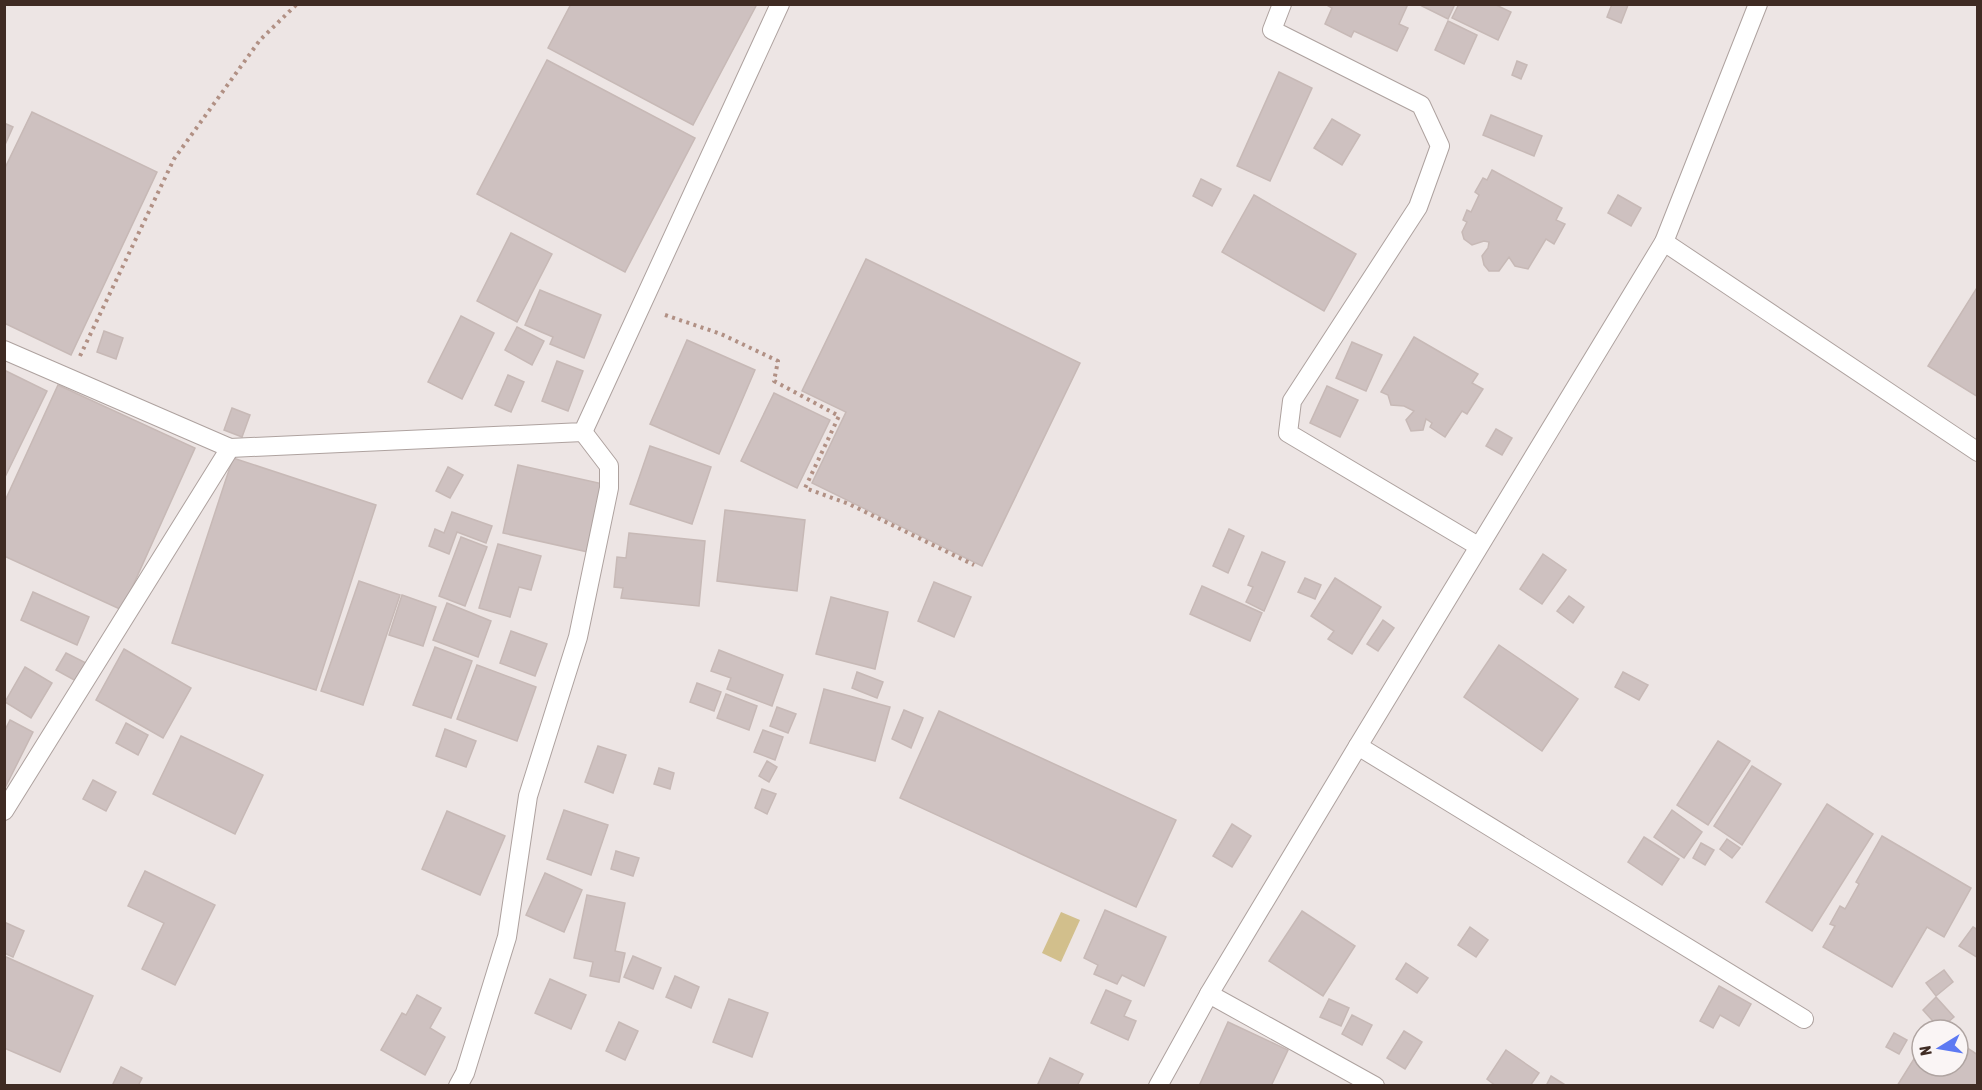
<svg xmlns="http://www.w3.org/2000/svg" width="1982" height="1090" font-family="'Asap Condensed',sans-serif">
<style>
.water{fill:#d2bf8c}
.building{fill:#cec1c0;stroke:#c7b9b6;stroke-width:1.5}
.lines{fill:none;stroke-linecap:round;stroke-linejoin:round}
.street-casing{stroke:#aea29f;stroke-width:20}
.path{stroke:#b19084;stroke-width:4;stroke-dasharray:3 4.5;stroke-linecap:butt}
.street{stroke:#fff;stroke-width:18}
</style>
<rect width="100%" height="100%" fill="#ede5e4"/>
<polygon class="water" points="1061,912 1080,920 1061,962 1042,953"/>
<g class="building">
<polygon points="571,4 757,4 693,125 548,48"/>
<polygon points="1408,4 1399,24 1408,28 1397,51 1354,31 1351,37 1325,24 1332,8 1325,4"/>
<polygon points="1418,4 1455,4 1448,19"/>
<polygon points="1459,4 1494,4 1511,12 1498,40 1452,18"/>
<polygon points="1612,4 1628,5 1621,23 1607,17"/>
<polygon points="1448,21 1477,35 1464,64 1435,50"/>
<polygon points="547,60 695,138 625,272 477,194"/>
<polygon points="1517,61 1527,65 1521,79 1512,75"/>
<polygon points="1279,72 1312,88 1270,181 1237,166"/>
<polygon points="32,112 157,172 71,355 4,323 4,170"/>
<polygon points="1491,115 1542,136 1534,156 1483,135"/>
<polygon points="1332,119 1360,135 1342,165 1314,148"/>
<polygon points="4,123 13,127 4,147"/>
<polygon points="1492,170 1562,208 1556,220 1565,224 1554,244 1546,239 1528,269 1515,266 1509,257 1499,271 1489,271 1484,265 1482,256 1488,248 1489,242 1484,241 1472,245 1464,239 1462,232 1467,222 1463,220 1467,210 1471,212 1479,195 1475,192 1483,178 1487,180"/>
<polygon points="1201,179 1221,189 1212,206 1193,196"/>
<polygon points="1254,195 1356,254 1324,311 1222,252"/>
<polygon points="1618,195 1641,208 1631,226 1608,213"/>
<polygon points="511,233 552,254 517,322 477,301"/>
<polygon points="866,259 1080,363 982,566 812,483 846,412 802,391"/>
<polygon points="1978,286 1978,397 1928,366"/>
<polygon points="540,290 601,315 584,358 550,344 553,337 525,325"/>
<polygon points="461,316 494,333 462,399 428,382"/>
<polygon points="517,327 544,341 532,365 505,350"/>
<polygon points="104,331 123,338 116,359 97,352"/>
<polygon points="1414,337 1478,374 1472,383 1483,389 1467,414 1462,411 1445,437 1430,427 1432,423 1426,419 1423,430 1411,431 1406,420 1414,411 1404,406 1391,405 1388,395 1381,392"/>
<polygon points="687,340 755,370 719,454 650,424"/>
<polygon points="1352,342 1382,355 1366,391 1336,378"/>
<polygon points="557,361 583,371 568,411 542,401"/>
<polygon points="4,370 47,391 4,479"/>
<polygon points="508,375 524,382 511,412 495,405"/>
<polygon points="58,385 195,448 122,610 4,556 4,503"/>
<polygon points="1327,386 1358,400 1340,437 1310,423"/>
<polygon points="774,393 830,420 797,488 741,461"/>
<polygon points="232,408 250,415 242,437 224,430"/>
<polygon points="1496,429 1512,438 1502,455 1486,446"/>
<polygon points="650,446 711,467 692,524 630,504"/>
<polygon points="233,458 376,505 316,690 172,643"/>
<polygon points="518,465 603,484 588,552 503,533"/>
<polygon points="448,467 463,475 450,498 436,491"/>
<polygon points="725,510 805,520 797,591 717,581"/>
<polygon points="452,512 492,526 486,543 457,532 449,554 429,546 435,529 444,533"/>
<polygon points="1229,529 1244,536 1228,573 1213,566"/>
<polygon points="629,533 705,541 699,606 621,598 623,588 614,587 617,557 626,558"/>
<polygon points="461,537 487,547 465,606 439,596"/>
<polygon points="498,544 541,556 531,590 519,587 510,617 479,608"/>
<polygon points="1262,552 1285,562 1264,611 1246,602 1253,587 1248,585"/>
<polygon points="1543,554 1566,570 1542,604 1520,589"/>
<polygon points="1305,578 1321,585 1315,599 1298,592"/>
<polygon points="1335,578 1381,607 1352,654 1328,639 1334,631 1311,616"/>
<polygon points="359,581 400,595 363,705 321,691"/>
<polygon points="934,582 971,597 954,637 918,621"/>
<polygon points="1202,586 1262,613 1250,641 1190,614"/>
<polygon points="33,592 89,617 77,645 21,620"/>
<polygon points="402,595 436,607 423,646 389,635"/>
<polygon points="1569,596 1584,607 1573,623 1557,611"/>
<polygon points="831,597 888,612 875,669 816,654"/>
<polygon points="447,603 491,621 478,657 433,640"/>
<polygon points="1383,620 1394,628 1378,651 1367,644"/>
<polygon points="511,631 547,644 535,676 500,663"/>
<polygon points="1499,645 1578,699 1542,751 1464,697"/>
<polygon points="435,647 472,661 451,718 413,705"/>
<polygon points="124,649 191,688 163,738 96,700"/>
<polygon points="719,650 783,675 772,706 727,689 731,678 711,671"/>
<polygon points="66,653 86,663 76,681 56,670"/>
<polygon points="477,665 536,687 517,741 457,719"/>
<polygon points="25,667 52,683 31,718 5,702"/>
<polygon points="857,672 883,682 877,698 852,688"/>
<polygon points="1623,672 1648,685 1639,700 1615,687"/>
<polygon points="697,683 721,692 714,711 690,702"/>
<polygon points="824,689 890,707 875,761 810,743"/>
<polygon points="726,694 757,706 749,730 717,718"/>
<polygon points="777,707 796,714 788,733 770,726"/>
<polygon points="904,710 923,718 911,748 892,739"/>
<polygon points="939,711 1176,820 1136,907 900,798"/>
<polygon points="10,720 33,732 5,788 4,732"/>
<polygon points="126,723 148,735 138,755 116,743"/>
<polygon points="445,729 476,741 466,767 436,756"/>
<polygon points="763,730 783,737 775,760 754,752"/>
<polygon points="181,736 263,775 235,834 153,794"/>
<polygon points="1718,741 1750,761 1708,825 1677,805"/>
<polygon points="598,746 626,755 613,793 585,782"/>
<polygon points="767,761 777,767 769,782 759,776"/>
<polygon points="1752,766 1781,784 1742,845 1714,826"/>
<polygon points="659,768 674,773 670,789 654,784"/>
<polygon points="93,780 116,792 106,811 83,799"/>
<polygon points="762,789 776,794 767,814 755,808"/>
<polygon points="1827,804 1873,834 1812,931 1766,902"/>
<polygon points="564,810 608,825 591,875 547,859"/>
<polygon points="1672,810 1702,832 1684,858 1654,837"/>
<polygon points="447,811 505,836 480,895 422,869"/>
<polygon points="1232,824 1251,836 1232,867 1213,856"/>
<polygon points="1882,836 1971,888 1944,937 1927,927 1892,987 1823,947 1835,926 1830,924 1840,906 1845,909 1859,884 1856,882"/>
<polygon points="1644,837 1679,859 1662,885 1628,862"/>
<polygon points="1727,839 1740,848 1732,858 1720,849"/>
<polygon points="1701,843 1714,850 1705,865 1693,858"/>
<polygon points="616,851 639,858 633,876 611,869"/>
<polygon points="145,871 215,905 175,985 142,969 164,923 128,906"/>
<polygon points="545,873 582,890 564,932 526,915"/>
<polygon points="587,895 625,903 615,951 625,953 619,982 590,976 593,962 574,958"/>
<polygon points="1105,910 1166,937 1144,986 1122,975 1117,984 1094,974 1098,965 1084,958"/>
<polygon points="1302,911 1355,946 1323,996 1269,961"/>
<polygon points="4,922 24,931 13,957 4,953"/>
<polygon points="1470,927 1488,940 1476,957 1458,945"/>
<polygon points="1973,927 1978,930 1978,958 1959,946"/>
<polygon points="4,956 93,996 60,1072 4,1048"/>
<polygon points="633,956 661,968 653,989 624,977"/>
<polygon points="1406,963 1428,978 1417,993 1396,979"/>
<polygon points="1944,970 1953,982 1936,996 1926,983"/>
<polygon points="675,976 699,987 691,1008 666,997"/>
<polygon points="550,979 586,995 571,1029 535,1013"/>
<polygon points="1719,986 1751,1004 1739,1026 1720,1015 1713,1028 1700,1021"/>
<polygon points="1106,990 1131,1001 1124,1016 1136,1021 1128,1040 1091,1023"/>
<polygon points="417,995 441,1008 430,1028 445,1037 425,1075 381,1050 402,1013 406,1015"/>
<polygon points="1936,997 1954,1017 1940,1029 1923,1010"/>
<polygon points="729,999 768,1013 752,1057 713,1042"/>
<polygon points="1329,999 1349,1008 1341,1026 1320,1017"/>
<polygon points="1352,1015 1372,1025 1362,1045 1342,1034"/>
<polygon points="619,1022 638,1031 625,1060 606,1051"/>
<polygon points="1228,1022 1288,1050 1271,1086 1199,1086"/>
<polygon points="1404,1031 1422,1042 1405,1069 1387,1058"/>
<polygon points="1894,1033 1907,1040 1899,1054 1886,1047"/>
<polygon points="1958,1042 1978,1055 1978,1086 1897,1086 1922,1046 1922,1066 1958,1066"/>
<polygon points="1506,1050 1539,1073 1530,1086 1496,1086 1487,1079"/>
<polygon points="1050,1058 1083,1074 1077,1086 1037,1086"/>
<polygon points="121,1067 142,1078 138,1086 112,1086"/>
<polygon points="1551,1076 1567,1086 1546,1086"/>
</g>
<g class="lines">
<g class="street-casing">
<g id="street">
<polyline points="1282,4 1272,30 1421,105 1440,146 1418,207 1292,401 1288,433 1478,546"/>
<polyline points="1664,242 1978,452"/>
<polyline points="4,350 230,448 583,432 780,4"/>
<polyline points="1358,746 1804,1019"/>
<polyline points="4,811 230,448"/>
<polyline points="1209,994 1375,1086"/>
<polyline points="458,1086 465,1073 507,937 528,796 578,637 609,488 609,466 583,432"/>
<polyline points="1158,1086 1209,994 1358,746 1664,242 1758,4"/>
</g>
</g>
<g class="path">
<polyline points="665,315 721,334 778,361 774,381 839,416 805,488 849,504 974,565"/>
<polyline points="80,356 174,159 260,40 297,4"/>
</g>
<use href="#street" class="street"/>
</g>
<rect width="1982" height="1090" fill="none" stroke="#3f2b23" stroke-width="12"/>
<g transform="translate(1940 1048) rotate(259)"><circle r="28" fill="#faf5f5" stroke="#afa4a1" stroke-width="1.5"/>
<path d="M0-4.5L10 22L0 15L-10 22Z" fill="#5d79f2"/>
<text y="-9" font-size="16" font-weight="bold" text-anchor="middle" fill="#3f2b23">N</text>
</g>
</svg>
